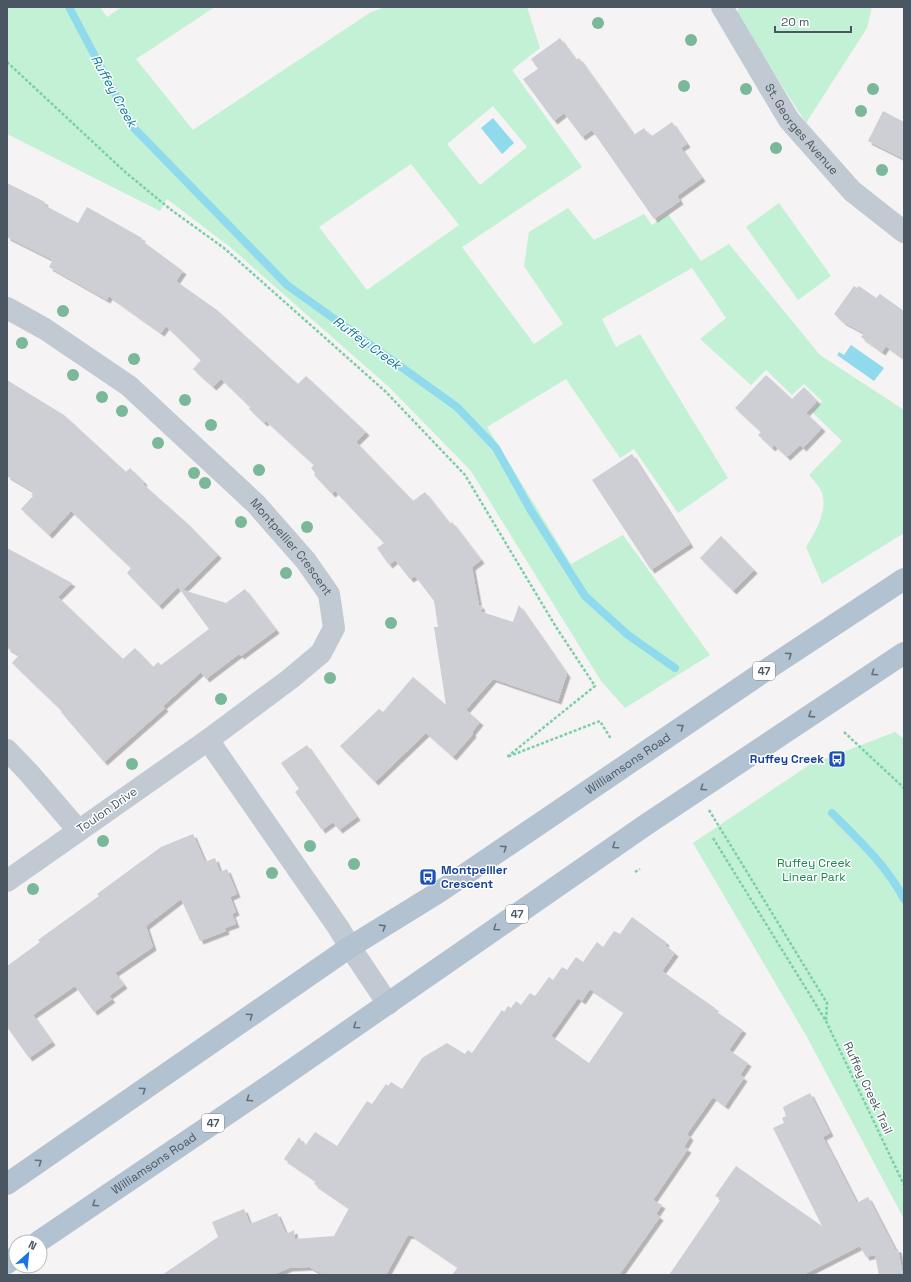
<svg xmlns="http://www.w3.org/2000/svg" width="911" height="1282" font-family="'Space Grotesk',sans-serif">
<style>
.green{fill:#c3f1d5;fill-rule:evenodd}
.water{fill:#90daee}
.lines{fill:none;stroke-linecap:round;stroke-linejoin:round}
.stream{stroke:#90daee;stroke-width:8}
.building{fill:#cdcfd5;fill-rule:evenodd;filter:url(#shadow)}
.path{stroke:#7ad0a6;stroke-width:2.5;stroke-dasharray:3 2;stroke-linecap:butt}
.minor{stroke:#c1cad2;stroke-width:22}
.major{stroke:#b3c2d1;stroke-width:22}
.tree{fill:#7bb799}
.oneway{stroke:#64717d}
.labels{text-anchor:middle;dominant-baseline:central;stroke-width:3;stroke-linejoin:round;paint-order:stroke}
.shield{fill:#fff;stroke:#808990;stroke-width:1}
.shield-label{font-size:11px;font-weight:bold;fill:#4a5661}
.street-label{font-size:12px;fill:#4a5661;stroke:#fff}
.transit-label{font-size:12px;font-weight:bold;fill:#164399;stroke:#fff;text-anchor:end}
.park-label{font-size:12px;fill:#17864f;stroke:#fff}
.water-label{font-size:13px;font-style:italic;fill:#0c7c9b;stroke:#fff}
</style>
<defs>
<filter id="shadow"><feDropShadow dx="3.5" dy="3.5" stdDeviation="0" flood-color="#0004"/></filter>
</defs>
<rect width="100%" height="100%" fill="#f5f3f3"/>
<g class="green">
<path d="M7,7H100L107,17L122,7H215L136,59L193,130L371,12L386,7H527L540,48L512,70L582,167L462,247L534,344L563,324L524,266L529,232L568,208L594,240L644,214L652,225L668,214L701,261L729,244L820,355L904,410V533L822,584L806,547C815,533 828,511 822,493C820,487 813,480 809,475L842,441L812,412L822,401L804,384L792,395L766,370L751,385L700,339L726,318L692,268L602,319L616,347L640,334L728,478L678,513L634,449L620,458L566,379L487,427L571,564L623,535L710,655L625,708L601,681L471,471L390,388L230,247L167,199L160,211L7,134ZM493,106L527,147L480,185L447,144ZM411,164L459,225L367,290L319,227Z"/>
<polygon points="738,7 872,7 867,28 806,123 738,17"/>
<polygon points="779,203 831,276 798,300 746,227"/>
<polygon points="895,732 904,739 904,1219 807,1037 693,843 809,765"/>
</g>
<g class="water">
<polygon points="493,118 514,143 502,154 481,128"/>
<polygon points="851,345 884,368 874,381 837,355 839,352 844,355"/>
</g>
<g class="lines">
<g class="stream">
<polyline points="69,7 132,126 287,285 457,407 496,448 530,509 585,596 628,635 675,668"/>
<path d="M832,813C858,839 887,866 904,899"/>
</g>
</g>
<g class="building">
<polygon points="560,38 576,60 579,58 634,135 644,128 649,135 651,134 652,136 672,122 687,144 681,148 702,178 677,196 680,201 654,219 592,130 582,137 564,113 554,121 523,79 538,69 531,59"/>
<polygon points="883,111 904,122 904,159 868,141"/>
<polygon points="7,183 45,202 44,205 78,223 87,207 142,238 141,240 183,271 176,281 217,310 298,384 306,376 366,432 356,442 413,501 425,492 450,524 452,522 481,560 472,567 479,606 481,605 482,612 513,622 519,605 567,674 558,701 493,679 466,710 480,722 472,732 473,734 453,757 426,733 375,782 340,746 379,709 383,712 413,677 446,705 434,627 438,627 434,601 415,576 410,579 395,560 389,565 377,548 384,543 335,491 332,494 314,475 315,473 311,468 314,465 266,421 264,423 249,409 250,407 221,379 213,387 193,369 201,360 166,326 161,333 109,296 107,300 49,267 53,260 7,237"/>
<polygon points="854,286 857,288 859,286 876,298 880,294 904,311 904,359 886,346 882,352 861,337 864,333 843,322 834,314"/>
<polygon points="766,375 792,399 804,387 817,401 806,413 822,428 803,448 800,445 787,457 774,445 772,448 758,435 761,432 735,408"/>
<polygon points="7,380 64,415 126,472 130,468 144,482 143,484 188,524 218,555 183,590 226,603 245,589 276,630 241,656 239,654 206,679 201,672 163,706 165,708 104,762 61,712 62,711 12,663 19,655 7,648 7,548 72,583 58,597 123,659 135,648 153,667 158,662 161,665 209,629 178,587 159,606 127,573 131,568 71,511 49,535 21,509 33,496 31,495 34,492 7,476"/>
<polygon points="632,454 690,544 651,570 592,480"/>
<polygon points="721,536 754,570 733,591 700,558"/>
<polygon points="307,745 357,817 339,830 333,822 322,830 295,792 299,789 281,763"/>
<polygon points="193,834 205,862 215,858 220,872 227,869 237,894 230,897 236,912 232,914 236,924 225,928 226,931 200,941 181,899 146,926 153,947 115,973 124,985 109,996 112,999 94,1012 75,986 33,1015 52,1042 29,1058 7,1027 7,966 40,942 38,940 99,896 97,894 161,847"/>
<path d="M632,917L666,942L665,945L675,953L662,971L715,1008L714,1010L743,1030L729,1050L748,1063L740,1075L744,1078L725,1106L713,1097L687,1134L690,1137L684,1147L688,1149L653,1200L662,1205L656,1214L660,1217L619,1275H452L458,1267L411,1235L410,1236L408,1235L386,1275H324L309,1267L289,1268L273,1275H162L218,1237L212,1222L244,1209L250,1224L277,1213L286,1234L294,1230L295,1239L334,1236L349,1208L314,1184L316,1181L284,1159L299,1137L305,1146L315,1132L337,1146L367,1101L372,1104L386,1084L388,1086L391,1082L402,1089L422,1058L447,1043L465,1054L468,1050L472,1053L502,1010L504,1012L508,1006L511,1008L516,1001L521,1005L530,993L535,996L549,977L553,980L562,967L567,970L576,957L583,962L597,942L603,947L614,931L620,934ZM590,989L624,1012L589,1063L551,1036L578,998L582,1001Z"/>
<polygon points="810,1093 830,1133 823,1137 857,1203 868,1197 895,1249 898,1249 903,1275 879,1275 875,1255 866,1257 860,1246 803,1275 669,1275 721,1199 715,1196 736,1166 822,1226 773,1128 784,1123 782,1118 786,1116 783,1107"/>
</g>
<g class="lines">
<g class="path">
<polyline points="7,62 124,171 170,209 224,248 386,392 465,475 556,627 595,686 507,757 600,721 611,739"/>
<polyline points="844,732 904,788"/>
<polyline points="709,810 827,1003 826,1020"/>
<polyline points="713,838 826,1021 904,1185"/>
<polyline points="635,872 640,869"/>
</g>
<g class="minor">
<path id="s1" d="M722,7L789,120L852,191L904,232"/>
<path id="s2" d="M7,308L45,329L129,386L256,504L306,561L329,594L334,628L321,653L290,679L208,740L7,881"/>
<polyline points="208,740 338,927 350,947 388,1004"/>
<polyline points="7,750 29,773 78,830"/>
</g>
<g class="major">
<path id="s3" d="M7,1184L350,947L439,892L775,664L904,579"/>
<path id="s4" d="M38,1242L273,1083L647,824L904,653"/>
<polyline points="7,1263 16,1257"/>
</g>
</g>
<g class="tree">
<circle cx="598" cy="23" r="6"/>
<circle cx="691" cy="40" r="6"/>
<circle cx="684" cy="86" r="6"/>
<circle cx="746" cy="89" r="6"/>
<circle cx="873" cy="89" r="6"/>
<circle cx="861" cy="111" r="6"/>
<circle cx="776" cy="148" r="6"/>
<circle cx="882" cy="170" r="6"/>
<circle cx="63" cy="311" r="6"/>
<circle cx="22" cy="343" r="6"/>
<circle cx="134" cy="359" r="6"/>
<circle cx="73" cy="375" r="6"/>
<circle cx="102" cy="397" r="6"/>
<circle cx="185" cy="400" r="6"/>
<circle cx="122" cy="411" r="6"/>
<circle cx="211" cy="425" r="6"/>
<circle cx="158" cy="443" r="6"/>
<circle cx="259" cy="470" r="6"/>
<circle cx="194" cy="473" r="6"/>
<circle cx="205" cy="483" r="6"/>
<circle cx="241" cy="522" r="6"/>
<circle cx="307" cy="527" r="6"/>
<circle cx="286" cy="573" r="6"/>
<circle cx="391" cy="623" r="6"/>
<circle cx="330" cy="678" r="6"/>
<circle cx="221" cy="699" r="6"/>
<circle cx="132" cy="764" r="6"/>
<circle cx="103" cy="841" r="6"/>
<circle cx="310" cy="846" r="6"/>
<circle cx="354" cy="864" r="6"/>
<circle cx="272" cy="873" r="6"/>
<circle cx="33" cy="889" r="6"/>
</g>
<defs><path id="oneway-chevron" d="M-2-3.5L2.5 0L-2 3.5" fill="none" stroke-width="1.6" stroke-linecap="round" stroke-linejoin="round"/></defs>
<g class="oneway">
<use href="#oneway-chevron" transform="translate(789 655) rotate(-34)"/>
<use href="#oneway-chevron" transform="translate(874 673) rotate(146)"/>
<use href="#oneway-chevron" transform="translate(811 715) rotate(147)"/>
<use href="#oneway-chevron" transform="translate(681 727) rotate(-34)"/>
<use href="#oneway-chevron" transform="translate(703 788) rotate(146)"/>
<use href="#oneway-chevron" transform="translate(615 846) rotate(145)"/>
<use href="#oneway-chevron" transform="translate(504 848) rotate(-34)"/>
<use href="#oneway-chevron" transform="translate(383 927) rotate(-32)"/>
<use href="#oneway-chevron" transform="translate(496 928) rotate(145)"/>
<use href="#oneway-chevron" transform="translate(250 1016) rotate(-35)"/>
<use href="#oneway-chevron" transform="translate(356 1026) rotate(145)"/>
<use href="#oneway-chevron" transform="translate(143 1090) rotate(-35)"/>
<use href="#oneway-chevron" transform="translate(249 1099) rotate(146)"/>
<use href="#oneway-chevron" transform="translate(39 1162) rotate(-35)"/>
<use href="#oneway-chevron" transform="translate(95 1204) rotate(146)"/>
</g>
<defs>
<g id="bus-square" transform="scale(0.9)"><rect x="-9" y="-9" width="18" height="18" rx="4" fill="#1a4fb4" stroke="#fff"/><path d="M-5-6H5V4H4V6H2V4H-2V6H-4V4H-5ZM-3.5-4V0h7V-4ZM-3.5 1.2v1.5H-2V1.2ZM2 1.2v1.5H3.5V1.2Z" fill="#fff"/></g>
</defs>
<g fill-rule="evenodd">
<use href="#bus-square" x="837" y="759"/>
<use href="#bus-square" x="428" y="877"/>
</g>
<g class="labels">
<g class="shield">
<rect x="753" y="662" width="22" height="18" rx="3"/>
<rect x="506" y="905" width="22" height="18" rx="3"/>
<rect x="202" y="1114" width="22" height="18" rx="3"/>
</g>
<g class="shield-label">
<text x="764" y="671">47</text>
<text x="517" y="914">47</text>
<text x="213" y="1123">47</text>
</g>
<g class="street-label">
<text stroke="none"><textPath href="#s1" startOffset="146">St. Georges Avenue</textPath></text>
<text stroke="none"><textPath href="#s2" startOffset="374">Montpellier Crescent</textPath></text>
<text stroke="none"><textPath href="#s3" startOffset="750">Williamsons Road</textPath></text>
<text transform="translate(107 810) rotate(-35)">Toulon Drive</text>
<text transform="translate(868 1088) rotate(65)">Ruffey Creek Trail</text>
<text stroke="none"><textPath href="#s4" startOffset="140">Williamsons Road</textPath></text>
</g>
<g class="transit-label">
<text x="824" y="759">Ruffey Creek</text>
<text x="441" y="870" text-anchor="start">Montpellier<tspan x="441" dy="14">Crescent</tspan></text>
</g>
<g class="park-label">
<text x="814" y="863">Ruffey Creek<tspan x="814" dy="14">Linear Park</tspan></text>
</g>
<g class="water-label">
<text transform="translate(114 91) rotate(61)">Ruffey Creek</text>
<text transform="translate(367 343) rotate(36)">Ruffey Creek</text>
</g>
</g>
<rect width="911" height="1282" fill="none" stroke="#4a5661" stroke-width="16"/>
<g transform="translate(28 1254) rotate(27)"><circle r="19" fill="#ffffff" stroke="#b7bbc0"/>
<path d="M0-3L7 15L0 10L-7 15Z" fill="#1a73e8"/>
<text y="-6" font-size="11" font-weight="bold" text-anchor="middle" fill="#4a5661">N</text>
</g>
<path d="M775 26v6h76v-6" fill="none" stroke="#4a5661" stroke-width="2"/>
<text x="781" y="26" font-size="12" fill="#4a5661" stroke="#ffffff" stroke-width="3" paint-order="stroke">20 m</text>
</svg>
